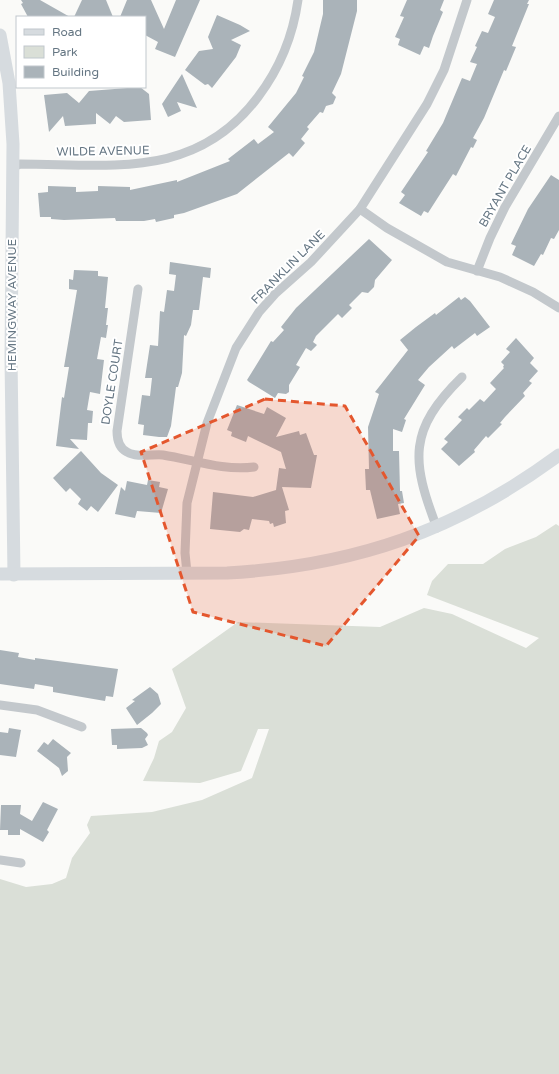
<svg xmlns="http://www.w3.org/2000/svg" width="559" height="1074" font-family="'Varela Round',sans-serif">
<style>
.green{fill:#dadfd7}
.building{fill:#aab3b9}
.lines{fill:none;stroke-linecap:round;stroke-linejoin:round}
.street{stroke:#c3c8cc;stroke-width:9}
.secondary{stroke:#d6dbdf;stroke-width:13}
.marked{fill:#e4572e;fill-opacity:0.2;stroke:#e4572e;stroke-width:3;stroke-dasharray:8 5;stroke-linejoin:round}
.labels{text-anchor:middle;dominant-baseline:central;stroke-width:4;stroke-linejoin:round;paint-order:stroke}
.street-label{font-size:12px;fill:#657683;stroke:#fff}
</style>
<rect width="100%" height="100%" fill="#fafaf8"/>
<polygon class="green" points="556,524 559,526 559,1074 0,1074 0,879 26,887 52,884 66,878 72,858 90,833 87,825 91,816 152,812 202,800 252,778 269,729 258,729 241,771 200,783 143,781 154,758 159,741 172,732 186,708 172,669 238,622 380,627 424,608 452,614 526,648 539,638 427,595 432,581 448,564 483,564 505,549 536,537"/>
<g class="building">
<polygon points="21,0 40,0 70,17 28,17 21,4 23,3"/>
<polygon points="82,0 106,0 113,17 74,17"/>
<polygon points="127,0 151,0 164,29 176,0 200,0 175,57 155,49 158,42 145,35 145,17 120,17"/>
<polygon points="323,0 357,0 357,11 341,74 332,93 336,97 333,104 326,106 323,113 320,112 307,127 309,129 301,139 305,143 293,157 289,153 237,194 184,213 174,215 174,218 156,222 155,219 144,221 116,221 115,218 64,220 51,219 51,217 40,217 38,193 48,192 48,186 76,187 76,192 98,191 98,186 130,187 130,190 177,180 177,182 230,161 228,159 254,139 258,144 274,132 268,127 296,93 304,77 302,76 314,52 323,14"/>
<polygon points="407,0 444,0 440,10 443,12 433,36 429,48 424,46 420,55 398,45 400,39 395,37 404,17 400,16"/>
<polygon points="494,0 529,0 527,4 529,4 512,46 516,47 506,71 504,70 484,118 473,138 477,140 473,148 471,147 456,176 453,174 428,213 424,211 421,216 399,203 405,195 401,192 428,152 426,151 443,123 462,78 470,81 477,64 470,62 477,47 475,46 482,31 488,33 495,17 488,14"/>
<polygon points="217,15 240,25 250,31 231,40 241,45 236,57 212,88 208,84 205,85 185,70 199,51 213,49 208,37"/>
<polygon points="182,74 197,108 177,102 181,111 168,117 162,104"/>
<polygon points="140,87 149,94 151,120 124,122 116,116 110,124 96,113 96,124 65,126 63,116 49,132 44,95 67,93 79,103 89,91"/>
<polygon points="551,175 559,180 559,230 554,239 551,238 543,255 541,254 534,266 512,255 516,246 511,244 528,209"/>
<polygon points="369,239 392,260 375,280 374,287 368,293 362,292 349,305 352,308 342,318 338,314 316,336 313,342 317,345 311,351 306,348 296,365 300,367 289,385 289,392 286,394 278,393 275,398 249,382 247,380 271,341 273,342 284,330 281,327 296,308"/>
<polygon points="170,262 211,268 210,278 203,277 199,310 193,310 191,325 186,336 184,335 182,373 178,387 176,387 171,426 167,437 159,437 143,435 144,425 138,424 142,395 150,396 152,378 145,378 150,345 158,346 160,311 164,312 167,290 174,291 176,275 169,274"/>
<polygon points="74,270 98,271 98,276 108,277 105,308 108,308 106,325 108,325 106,338 101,337 97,359 104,360 100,394 90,392 87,410 93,411 92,423 88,423 87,440 70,439 79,449 56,446 62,397 64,398 69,367 64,367 77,290 69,289 69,279 73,280"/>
<polygon points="459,297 461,300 465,297 470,301 490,327 477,336 475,333 454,349 452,346 429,367 418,380 425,385 404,419 406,420 402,432 393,429 393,451 399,451 400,491 402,491 404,503 398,504 400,514 377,519 370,490 366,490 365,469 369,469 368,427 379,394 375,392 408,350 400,340 416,327 435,313 436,315"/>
<polygon points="516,338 534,358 530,363 538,371 529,381 532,383 523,393 525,396 505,417 500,423 502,424 488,438 486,436 474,450 475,452 459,466 441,449 448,442 444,439 462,420 458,417 467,408 469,410 480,399 484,402 496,389 490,383 504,368 503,367 504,365 501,362 510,352 506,349"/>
<polygon points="237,405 264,414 267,407 286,418 276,437 299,431 300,435 306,433 314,455 317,455 311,488 282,487 289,510 285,511 286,523 274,527 273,523 270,524 269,521 252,519 249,530 244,529 240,532 210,529 213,492 253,497 276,490 279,468 286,469 281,452 248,436 246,442 231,436 232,432 227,430"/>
<polygon points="81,451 101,473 118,485 98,512 91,506 87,511 78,504 81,499 70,488 66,492 53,478"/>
<polygon points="148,480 160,482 159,487 168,489 161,513 137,511 135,518 115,514 121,487 125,491 127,481 147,485"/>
<polygon points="0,650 19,653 18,657 35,660 35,658 118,669 113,697 106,696 105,701 53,692 53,687 35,684 34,689 0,684"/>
<polygon points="150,687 158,694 161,704 152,713 137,725 126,708 135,701 132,700"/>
<polygon points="9,728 21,730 16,757 0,755 0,732 8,733"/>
<polygon points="141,728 147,733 148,735 145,739 148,745 142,748 117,749 117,745 112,745 111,729"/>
<polygon points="53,739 71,753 67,757 68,771 62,776 59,768 37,751 44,742 48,745"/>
<polygon points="43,802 58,809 47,830 49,832 43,842 20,829 20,835 8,835 8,830 0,830 1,805 21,805 20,814 32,821"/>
</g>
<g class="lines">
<g class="street">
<path d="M13,167L20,164C112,164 196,180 258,97C280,68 293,36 298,0"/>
<polyline points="360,209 387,228 447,262 500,277 533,292 559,308"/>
<polyline points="477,271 490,238 505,207 559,116"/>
<path d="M138,289L117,431C117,439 119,448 127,452C137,458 152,454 163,455C194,460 223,471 254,467"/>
<path d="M437,528C411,460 408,430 462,377"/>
<polyline points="187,573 185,553 187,503 207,423 236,348 259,312 275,294 311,262 360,209 427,104 444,70 467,0"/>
<polyline points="0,705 37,710 82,727"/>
<polyline points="0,860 21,863"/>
</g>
<g class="secondary">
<polyline points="0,35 9,83 13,144 11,358 14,575"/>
<path d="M0,574L227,573C354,566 456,531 559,455"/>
</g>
</g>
<path class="marked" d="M265,399L345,406L419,536L326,646L193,612L141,452Z"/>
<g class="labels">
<g class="street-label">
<text transform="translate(103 151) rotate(-1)">WILDE AVENUE</text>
<text transform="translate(505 186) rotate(-60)">BRYANT PLACE</text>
<text transform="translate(288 267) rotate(-45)">FRANKLIN LANE</text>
<text transform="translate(12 305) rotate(-90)">HEMINGWAY AVENUE</text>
<text transform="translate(112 382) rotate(-81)">DOYLE COURT</text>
</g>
</g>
<rect x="16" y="16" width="130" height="72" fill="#ffffff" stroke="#c1c8cd"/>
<rect x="24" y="29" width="20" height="6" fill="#d6dbdf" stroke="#c1c8cd"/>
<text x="52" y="36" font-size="12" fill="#657683">Road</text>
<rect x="24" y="46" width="20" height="12" fill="#dadfd7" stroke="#c1c8cd"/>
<text x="52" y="56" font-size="12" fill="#657683">Park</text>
<rect x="24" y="66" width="20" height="12" fill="#aab3b9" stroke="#c1c8cd"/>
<text x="52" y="76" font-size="12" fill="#657683">Building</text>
</svg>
